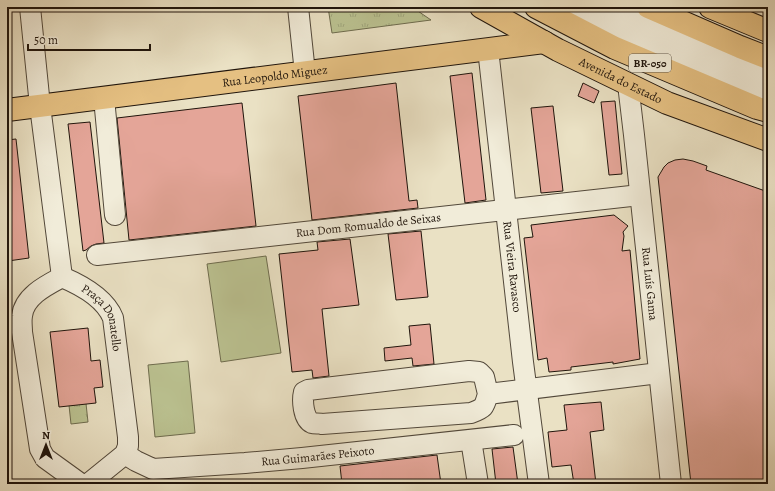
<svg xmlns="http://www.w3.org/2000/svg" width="775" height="491" font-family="Alegreya,serif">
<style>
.grass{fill:url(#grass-tufts);stroke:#6e6c4e}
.pitch{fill:#bbc291;stroke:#6e6c4e}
.building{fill:#e4a598;stroke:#20150c}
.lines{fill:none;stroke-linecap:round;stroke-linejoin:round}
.minor-casing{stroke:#52483a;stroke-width:22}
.major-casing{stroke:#20150c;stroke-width:24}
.highway-casing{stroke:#20150c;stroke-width:24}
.minor{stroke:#f1ecd9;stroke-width:20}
.major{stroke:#e5c082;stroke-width:22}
.highway{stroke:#e5c082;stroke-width:22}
.labels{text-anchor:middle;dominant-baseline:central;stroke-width:3;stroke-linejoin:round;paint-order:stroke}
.shield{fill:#f1ecd9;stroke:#5f564a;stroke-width:1}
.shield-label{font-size:11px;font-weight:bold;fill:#20150c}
.street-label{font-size:12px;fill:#20150c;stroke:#f1ecd9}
</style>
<defs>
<pattern id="grass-tufts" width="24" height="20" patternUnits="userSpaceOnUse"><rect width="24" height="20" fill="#bbc291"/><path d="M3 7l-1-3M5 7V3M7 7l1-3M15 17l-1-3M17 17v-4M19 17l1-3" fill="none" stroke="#a0a67c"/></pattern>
</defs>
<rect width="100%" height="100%" fill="#eae1c4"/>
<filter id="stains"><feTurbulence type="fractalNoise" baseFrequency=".005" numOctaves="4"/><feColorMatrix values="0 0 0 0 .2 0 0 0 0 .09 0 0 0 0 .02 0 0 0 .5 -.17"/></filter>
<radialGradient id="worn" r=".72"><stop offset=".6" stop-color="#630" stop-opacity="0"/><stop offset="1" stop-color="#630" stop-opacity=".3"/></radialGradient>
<g class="grass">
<polygon points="328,7 412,7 431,20 332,33"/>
<polygon points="79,339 88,422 71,424 62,340"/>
</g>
<g class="pitch">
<polygon points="266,256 281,353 221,362 207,264"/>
<polygon points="188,361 195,433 155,437 148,365"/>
</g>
<g class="building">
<polygon points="472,73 486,200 465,203 450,76"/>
<polygon points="396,83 409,201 417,200 418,208 312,220 298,96"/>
<polygon points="583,83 599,91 594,103 578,96"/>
<polygon points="615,101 622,174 609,175 601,102"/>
<polygon points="242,103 256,226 129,240 117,118"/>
<polygon points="553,106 563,191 541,193 531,108"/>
<polygon points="90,122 104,243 96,244 91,246 86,250 83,251 68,124"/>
<polygon points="16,139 29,258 8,261 7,252 7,140"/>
<polygon points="683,159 693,161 707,166 706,170 768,192 768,484 691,484 658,177 664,167 668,163 675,160"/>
<polygon points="614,215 628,226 623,232 624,236 622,251 630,250 640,359 613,364 613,362 571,367 571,370 549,372 547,358 538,360 524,238 533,237 531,225"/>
<polygon points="421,231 428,297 396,300 388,234"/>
<polygon points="350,239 359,305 322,309 329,376 313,378 312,370 292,372 279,254 318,250 317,242"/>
<polygon points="430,324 434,364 413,366 412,358 385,361 384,348 411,345 409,326"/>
<polygon points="88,328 91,361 100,360 103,387 94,388 96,403 59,407 50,332"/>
<polygon points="601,402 604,430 590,432 596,484 574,484 571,465 552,467 548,432 567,430 564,405"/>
<polygon points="513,447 518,484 496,484 492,449"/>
<polygon points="437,455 441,484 342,484 340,466"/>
</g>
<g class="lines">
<g class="minor-casing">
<g id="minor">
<polyline points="30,7 40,106 62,277"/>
<polyline points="298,7 305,73"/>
<polyline points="576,7 602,21 678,59 768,95"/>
<polyline points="608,7 686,43 768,75"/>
<path id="s1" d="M488,49L523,362L539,484"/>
<path id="s2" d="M628,84L634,135L671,484"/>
<polyline points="104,98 115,215"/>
<path id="s3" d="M97,255L640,195"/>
<path d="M488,394C484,408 484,408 471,413L322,424C319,423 315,424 312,423C303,419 302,400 304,392L308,390L469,371L479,372L484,377L488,394L659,373"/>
<polyline points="471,440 478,484"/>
<path id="s4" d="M125,454L136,461L153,469L245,463L302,458L514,435"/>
<path id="s5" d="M81,484L45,458L40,449L22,332C22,327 21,321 22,316C24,296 47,285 62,277C81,285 105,298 113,318L128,437V446L125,454L88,484"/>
</g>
</g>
<g class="major-casing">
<g id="major">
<path id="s6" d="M481,7L558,50L667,103L768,140"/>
<polyline points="710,7 768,31"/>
<path id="s7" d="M7,110L544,42"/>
</g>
</g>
<g class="highway-casing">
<g id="highway">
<polyline points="536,7 615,48 757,108 768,111"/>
<polyline points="648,7 740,47 768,58"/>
</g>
</g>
<use href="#minor" class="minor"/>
<use href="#major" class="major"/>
<use href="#highway" class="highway"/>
</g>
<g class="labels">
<rect class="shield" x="629" y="54" width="42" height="18" rx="3"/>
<g class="shield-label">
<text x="650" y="63">BR-050</text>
</g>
<g class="street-label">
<text stroke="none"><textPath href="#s7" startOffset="270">Rua Leopoldo Miguez</textPath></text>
<text stroke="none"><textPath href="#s6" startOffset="158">Avenida do Estado</textPath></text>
<text stroke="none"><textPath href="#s3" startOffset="273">Rua Dom Romualdo de Seixas</textPath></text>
<text stroke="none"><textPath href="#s1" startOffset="219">Rua Vieira Ravasco</textPath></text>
<text stroke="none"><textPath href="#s2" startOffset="201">Rua Luís Gama</textPath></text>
<text stroke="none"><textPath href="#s5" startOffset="309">Praça Donatello</textPath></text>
<text stroke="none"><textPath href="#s4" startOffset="197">Rua Guimarães Peixoto</textPath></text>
</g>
</g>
<rect width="775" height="491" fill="none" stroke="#eae1c4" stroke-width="24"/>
<rect x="8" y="8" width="759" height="475" fill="none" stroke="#20150c" stroke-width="2"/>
<rect x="12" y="12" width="751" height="467" fill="none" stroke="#20150c"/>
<g transform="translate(46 445)" stroke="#f1ecd9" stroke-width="3" paint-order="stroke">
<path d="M0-3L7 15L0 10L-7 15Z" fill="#20150c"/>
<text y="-6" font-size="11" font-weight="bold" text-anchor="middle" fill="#20150c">N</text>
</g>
<path d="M28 44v6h122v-6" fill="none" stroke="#20150c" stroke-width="2"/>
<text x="34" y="44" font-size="12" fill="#20150c" stroke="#f1ecd9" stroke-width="3" paint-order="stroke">50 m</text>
<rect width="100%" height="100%" filter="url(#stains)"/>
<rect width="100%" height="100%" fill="url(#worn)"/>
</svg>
